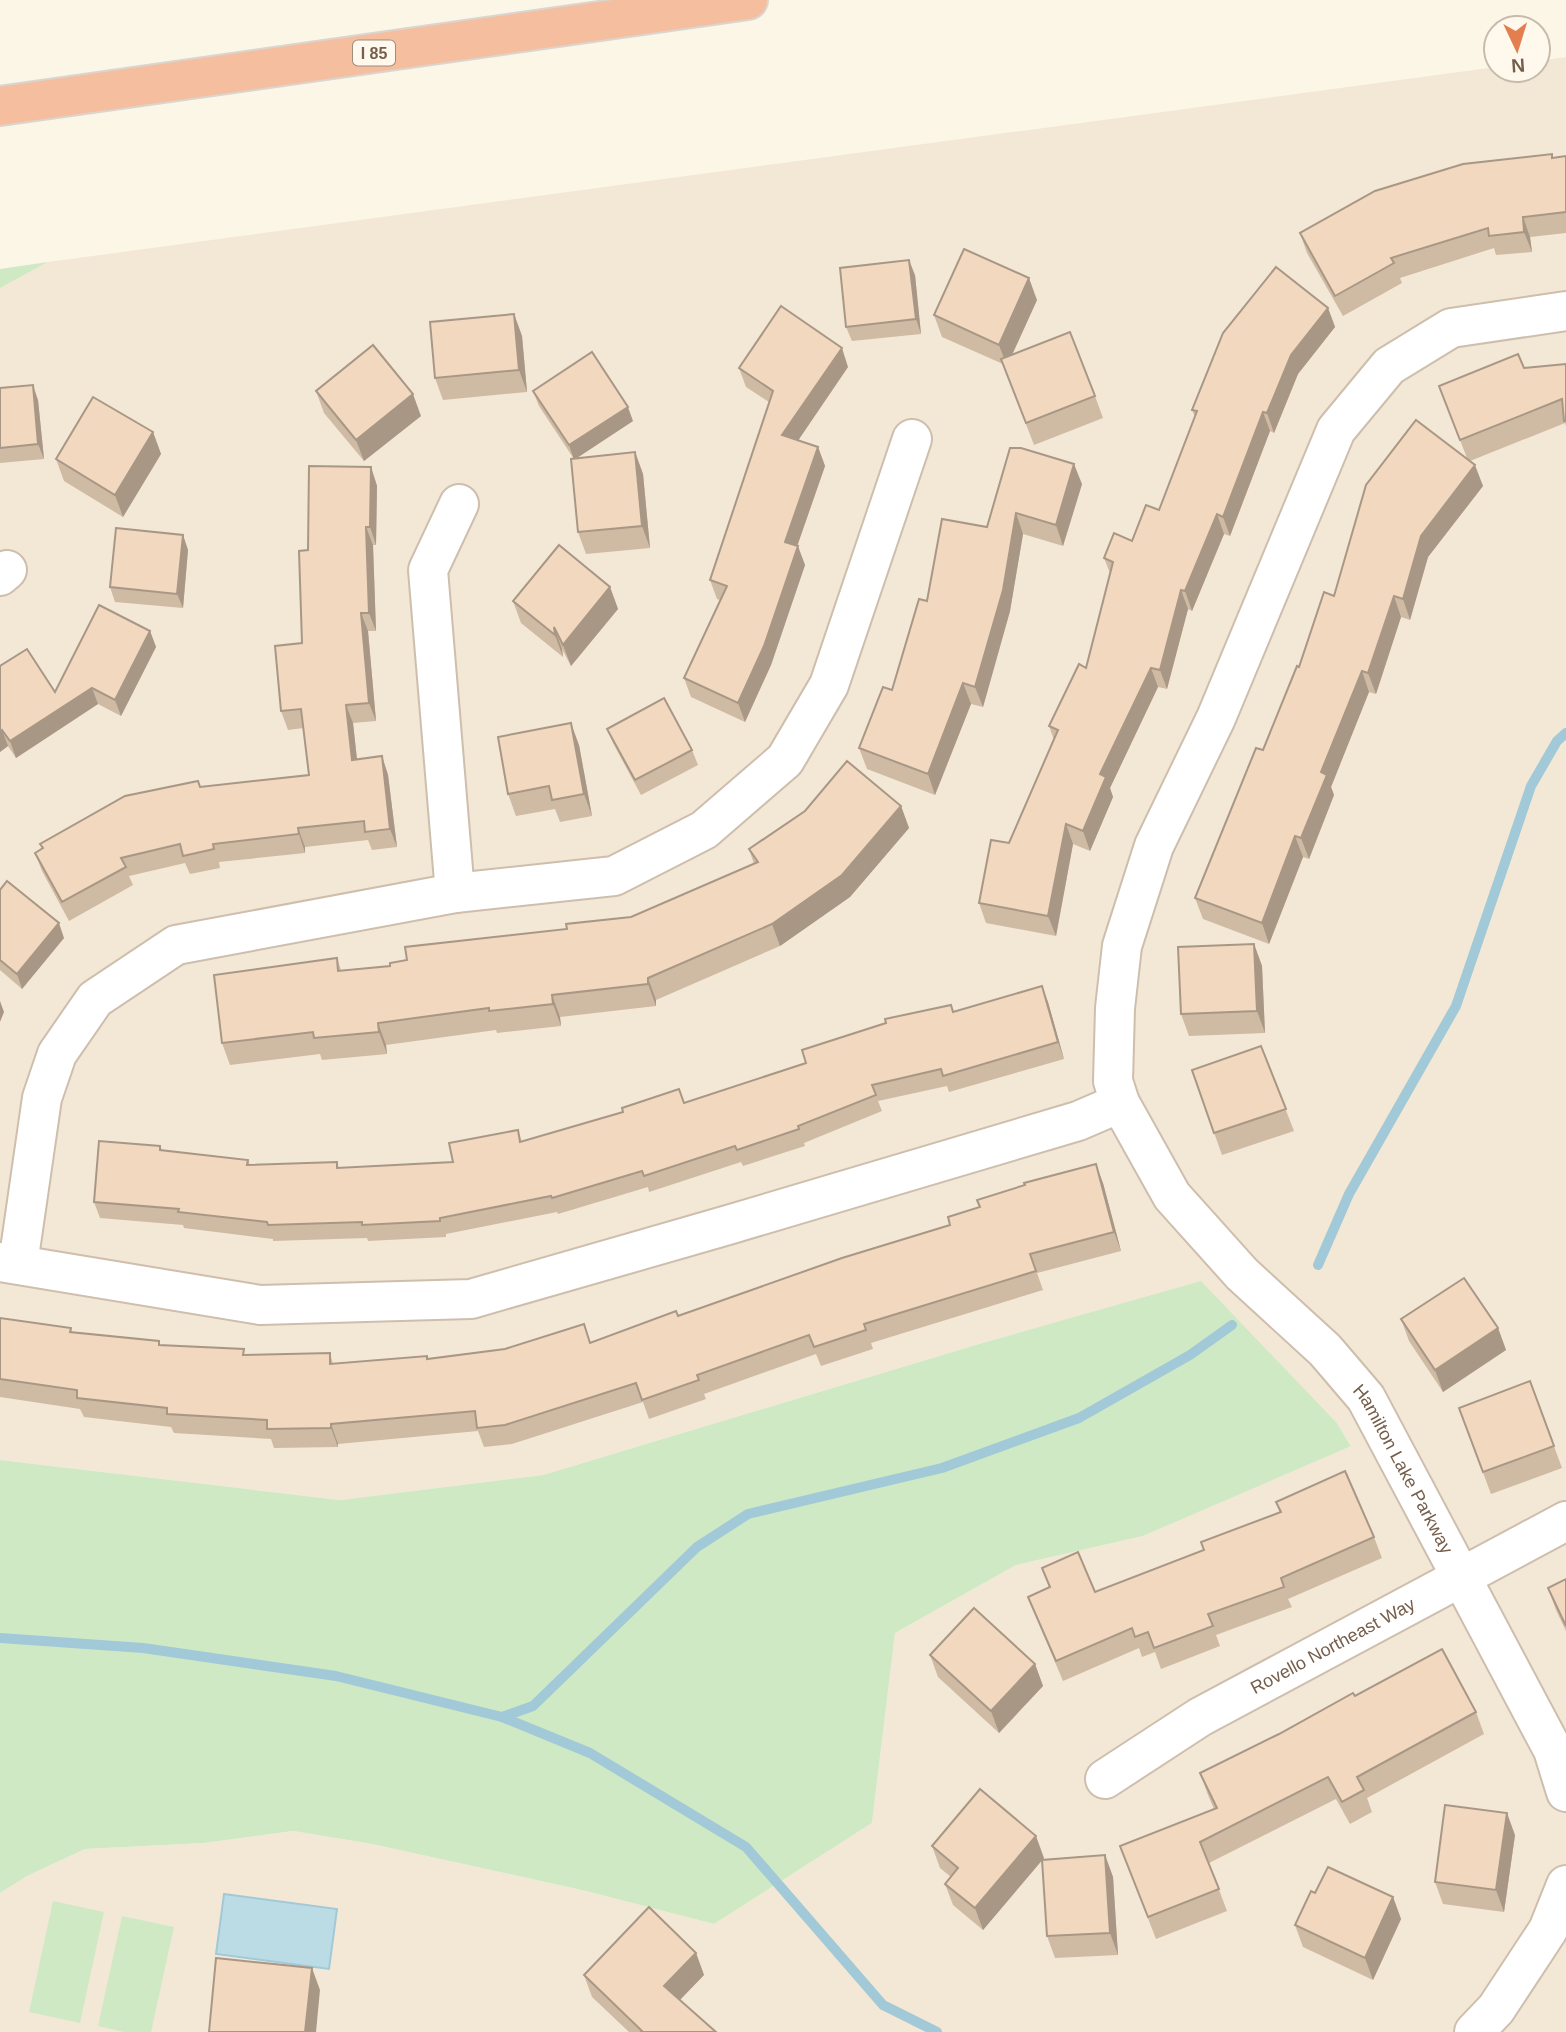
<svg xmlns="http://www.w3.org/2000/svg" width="1566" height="2032" font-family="Arial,sans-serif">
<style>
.residential{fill:#f3e8d5}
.green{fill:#d0e9c5}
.water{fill:#bbdbe5;stroke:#a2c9d7;stroke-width:2}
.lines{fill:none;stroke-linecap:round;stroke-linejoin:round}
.stream{stroke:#a2c9d7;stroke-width:10}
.minor-casing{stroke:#cebead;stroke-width:42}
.highway-casing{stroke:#dbd5d0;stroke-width:42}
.minor{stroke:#fff;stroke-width:38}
.highway{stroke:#f4be9f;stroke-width:38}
.wall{fill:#cfbaa4}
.shaded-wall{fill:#a99786}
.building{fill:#f1d8bf;stroke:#a99786;stroke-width:2}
.labels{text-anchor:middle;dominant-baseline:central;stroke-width:5;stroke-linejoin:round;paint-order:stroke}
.shield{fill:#fff9ed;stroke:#9e8c7c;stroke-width:2}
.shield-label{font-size:16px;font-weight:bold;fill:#755e4b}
.street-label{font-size:18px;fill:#755e4b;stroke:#fff9ed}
</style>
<rect width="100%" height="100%" fill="#fcf6e7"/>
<polygon class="residential" points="1566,57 1566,2032 0,2032 0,1893 27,1876 85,1849 204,1843 293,1831 372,1844 586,1891 714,1924 872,1823 895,1633 1016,1565 1143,1536 1351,1445 1337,1423 1201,1282 979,1344 543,1475 340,1500 0,1460 0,288 48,262 1496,67 1496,70 1538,70 1538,61"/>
<g class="green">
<polygon points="48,262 2,287 0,288 0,269"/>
<polygon points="1201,1281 1337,1423 1351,1446 1143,1536 1016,1565 895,1633 872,1823 714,1924 586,1891 372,1844 293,1831 204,1843 85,1849 27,1876 0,1893 0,1460 340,1500 543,1475 979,1344"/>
<polygon points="53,1901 104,1912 80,2023 29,2012"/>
<polygon points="122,1916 174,1927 151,2032 124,2032 98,2026"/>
</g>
<polygon class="water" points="224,1894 337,1909 329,1969 216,1954"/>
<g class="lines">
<g class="stream">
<polyline points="1318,1265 1349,1194 1456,1006 1531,786 1557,741 1566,733"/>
<polyline points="0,1638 143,1648 336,1676 502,1717 590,1753 746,1847 883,2005 937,2032"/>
<polyline points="502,1717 533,1706 697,1547 748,1514 942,1468 1079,1418 1190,1355 1232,1325"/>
</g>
<g class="minor-casing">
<g id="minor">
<polyline points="0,576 7,570"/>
<polyline points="455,893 614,876 704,830 785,760 829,685 912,439"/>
<polyline points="1120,1103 1113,1081 1115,1008 1122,946 1154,846 1216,718 1336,430 1389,366 1451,328 1566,311"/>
<path id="s1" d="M0,1262L260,1305L471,1299L728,1225L1078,1121L1120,1103L1172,1196L1242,1274L1325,1350L1366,1398L1553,1750L1566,1792"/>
<polyline points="18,1264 42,1098 57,1054 95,999 176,945 455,893 428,570 459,504"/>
<path id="s2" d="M1105,1779L1200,1717L1566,1521"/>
<polyline points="1474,2032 1496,2009 1548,1930 1566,1885"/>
</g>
</g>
<g class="highway-casing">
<polyline id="highway" points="0,106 748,0"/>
</g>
<use href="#minor" class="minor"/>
<use href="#highway" class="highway"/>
</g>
<g class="wall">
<polygon points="1566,156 1566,233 1530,237 1532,252 1496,255 1494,248 1400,278 1402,283 1343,316 1307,253 1300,233 1553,158"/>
<polygon points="915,275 921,334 852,341 846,327"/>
<polygon points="1037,300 1012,355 1095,396 1103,418 1034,445 1003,364 942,337 934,315"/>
<polygon points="1328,308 1335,327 1298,374 1274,433 1270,431 1230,536 1224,534 1192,611 1188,609 1167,689 1158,687 1110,788 1113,797 1090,851 1073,844 1056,936 986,923 979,903 1009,843 1054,740 1049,726 1086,668 1110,573 1104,558 1132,541 1159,510 1195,417 1192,410"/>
<polygon points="514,314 522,336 527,392 443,400 435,378"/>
<polygon points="1566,364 1566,426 1565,423 1470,461 1483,486 1428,557 1410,620 1401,617 1376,694 1369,692 1331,787 1334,795 1309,859 1303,857 1269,944 1203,919 1195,898 1263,750 1299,667 1334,596 1467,458 1439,386 1524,368"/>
<polygon points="848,367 798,440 818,447 825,466 797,546 805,565 771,665 745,722 691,697 684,678 720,600 717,599 710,580 769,402 746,387 739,368"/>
<polygon points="0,388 38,400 44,459 0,463"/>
<polygon points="316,391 421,416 364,461 324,413"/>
<polygon points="533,391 633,421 576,458 635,452 643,474 650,548 586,554 578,532 574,459 539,406"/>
<polygon points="153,432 161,454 123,517 64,481 56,459"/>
<polygon points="371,467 377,486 376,545 373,545 376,631 368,631 376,721 353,723 357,759 382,756 388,775 397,847 372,850 368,840 305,847 305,853 219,862 220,868 190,874 185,863 129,876 133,885 69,921 42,871 35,853 42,849 40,844 198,781 201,787 309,775 303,728 288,730 281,711 302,643 308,550"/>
<polygon points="1082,484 1063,546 1023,534 1010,611 983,707 971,704 935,795 867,769 859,748 892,690 927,601 987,527"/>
<polygon points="183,535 188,550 183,608 115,602 110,587"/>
<polygon points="610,587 618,609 571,666 562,649 563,657 521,623 513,601"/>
<polygon points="150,631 156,647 121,716 98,704 16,758 8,746 0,752 0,666 55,692"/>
<polygon points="607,729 692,750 698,765 641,795 613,743"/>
<polygon points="579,745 592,816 560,822 555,809 516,816 508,794"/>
<polygon points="901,806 909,828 850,897 780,946 656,1000 656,1006 560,1017 561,1026 497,1033 496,1030 386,1045 387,1054 322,1060 320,1054 230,1065 222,1043 337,958 341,970 390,966 407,960 631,917 754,864 749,849"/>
<polygon points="0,890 64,938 22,989 0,970"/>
<polygon points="1254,944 1262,966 1265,1033 1189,1036 1181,1014"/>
<polygon points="1048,1002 1064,1059 949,1092 947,1086 878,1101 882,1111 804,1143 805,1146 743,1166 741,1162 649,1192 648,1187 558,1214 557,1212 446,1234 446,1237 368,1241 367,1238 273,1241 273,1239 184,1228 183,1225 100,1218 94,1202 160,1146 162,1150 248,1160 250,1165 337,1162 339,1168 453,1162 518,1130 522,1142 684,1103 806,1063 954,1012"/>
<polygon points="1261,1046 1294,1131 1222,1155 1192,1070"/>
<polygon points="1103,1183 1121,1251 1037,1273 1043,1290 871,1343 873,1349 821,1366 816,1354 704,1394 706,1399 649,1419 643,1402 512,1444 484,1447 478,1431 338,1444 338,1447 274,1448 271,1439 174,1433 171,1427 84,1417 80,1409 0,1397 0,1318 71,1328 72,1332 161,1345 246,1355 330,1353 333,1364 428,1359 590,1342"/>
<polygon points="1401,1319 1498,1328 1506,1350 1443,1392 1409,1341"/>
<polygon points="1530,1381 1562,1468 1491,1494 1459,1408"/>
<polygon points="1276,1502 1374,1537 1382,1558 1288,1599 1292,1607 1216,1635 1220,1646 1161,1669 1155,1652 1142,1657 1139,1648 1063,1681 1036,1617 1028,1597 1049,1587 1042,1568 1095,1592 1204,1550 1280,1513"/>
<polygon points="1566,1579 1566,1631 1556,1610 1548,1588"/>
<polygon points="930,1655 1035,1664 1043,1686 999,1733 938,1677"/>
<polygon points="1355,1696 1476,1712 1484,1734 1367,1798 1372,1812 1350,1824 1336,1799 1209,1863 1227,1911 1156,1939 1120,1846 1214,1809 1208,1795 1200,1773"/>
<polygon points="1515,1835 1504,1912 1443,1904 1435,1882"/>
<polygon points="932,1846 1044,1858 1043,1860 1105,1855 1113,1877 1118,1955 1055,1958 1047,1936 1042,1860 983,1930 953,1905 945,1884 951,1877 940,1868"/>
<polygon points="1315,1893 1393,1897 1401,1919 1373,1980 1303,1947 1295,1925"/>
<polygon points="696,1953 704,1975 680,2000 716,2032 629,2032 592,1997 584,1975"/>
</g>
<g class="shaded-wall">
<polygon points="1523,217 1530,237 1532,252 1524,232"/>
<polygon points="909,260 915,275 921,334 916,319"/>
<polygon points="1029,278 1037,300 1007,366 999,345"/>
<polygon points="1328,308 1335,327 1298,374 1274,433 1267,413 1291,355"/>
<polygon points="514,314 522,336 527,392 519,370"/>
<polygon points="842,348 848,367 789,454 782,435"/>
<polygon points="33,385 38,400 44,459 38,444"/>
<polygon points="413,394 421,416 364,461 356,440"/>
<polygon points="628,407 633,421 574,460 569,445"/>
<polygon points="1263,412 1270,431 1230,536 1223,517"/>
<polygon points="153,432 161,454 123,517 115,495"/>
<polygon points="818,447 825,466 792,561 785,542"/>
<polygon points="635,452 643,474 650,548 642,526"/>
<polygon points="1074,464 1082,484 1063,546 1056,525"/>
<polygon points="1475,465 1483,486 1428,557 1410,620 1403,599 1421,536"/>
<polygon points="371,467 377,486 376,545 370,527"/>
<polygon points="1016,513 1023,534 1010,611 983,707 975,687"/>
<polygon points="1217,514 1224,534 1192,611 1185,591"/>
<polygon points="366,527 373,545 376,631 369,613"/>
<polygon points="183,535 188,550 183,608 177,594"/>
<polygon points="798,546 805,565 771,665 745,722 738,703"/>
<polygon points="610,587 618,609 571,666 563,645"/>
<polygon points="1181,590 1188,609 1167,689 1160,670"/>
<polygon points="1394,596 1401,617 1376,694 1368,673"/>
<polygon points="361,613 368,631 376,721 369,703"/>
<polygon points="554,627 562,649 563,657 555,635"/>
<polygon points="150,631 156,647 121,716 115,700"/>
<polygon points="1151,668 1158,687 1110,788 1113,797 1090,851 1083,831 1100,774"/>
<polygon points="1362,671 1369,692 1331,787 1334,795 1309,859 1301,838 1321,772"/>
<polygon points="963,683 971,704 935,795 928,774"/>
<polygon points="92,688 98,704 16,758 10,741"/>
<polygon points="346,705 353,723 359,778 352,760"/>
<polygon points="571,723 579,745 592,816 584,794"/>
<polygon points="2,730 8,746 0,752 0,732"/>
<polygon points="382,756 388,775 397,847 390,829"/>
<polygon points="901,806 909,828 850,897 780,946 772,924"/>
<polygon points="1066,824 1073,844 1056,936 1048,916"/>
<polygon points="298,828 305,847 305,853 299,834"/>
<polygon points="1295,836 1303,857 1269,944 1262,923"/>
<polygon points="59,923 64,938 22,989 17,974"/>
<polygon points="1254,944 1262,966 1265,1033 1257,1011"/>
<polygon points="648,978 656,1000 656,1006 648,984"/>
<polygon points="1042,986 1048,1002 1064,1059 1058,1042"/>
<polygon points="552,995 560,1017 561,1026 553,1004"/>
<polygon points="0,1001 4,1012 0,1022"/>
<polygon points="378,1023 386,1045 387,1054 379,1032"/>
<polygon points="1096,1164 1103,1183 1121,1251 1114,1232"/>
<polygon points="1498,1328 1506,1350 1443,1392 1435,1370"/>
<polygon points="331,1424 338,1444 338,1447 331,1428"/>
<polygon points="1035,1664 1043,1686 999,1733 991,1711"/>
<polygon points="1507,1813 1515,1835 1504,1912 1496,1890"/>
<polygon points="1036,1836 1044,1858 983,1930 975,1908"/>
<polygon points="1105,1855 1113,1877 1118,1955 1110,1933"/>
<polygon points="1393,1897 1401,1919 1373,1980 1365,1958"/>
<polygon points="696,1953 704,1975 672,2008 664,1986"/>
<polygon points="312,1968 320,1990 316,2032 305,2032"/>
</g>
<g class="building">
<polygon points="1552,154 1552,158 1566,156 1566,212 1523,217 1524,232 1489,236 1488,228 1391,258 1394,263 1335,296 1300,233 1375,191 1463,164"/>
<polygon points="964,249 1029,278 999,345 934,315"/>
<polygon points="909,260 916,319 846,327 840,268"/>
<polygon points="1276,267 1328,308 1291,355 1267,413 1263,412 1223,517 1217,514 1185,591 1181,590 1160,670 1151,668 1100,774 1106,777 1083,831 1066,824 1048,916 979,903 991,840 1009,843 1058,730 1049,726 1079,664 1086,668 1113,562 1104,558 1114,533 1132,541 1146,505 1159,510 1197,411 1192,410 1223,333"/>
<polygon points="781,306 842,348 782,435 818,447 785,542 798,546 764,646 738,703 684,678 727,586 710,580 773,391 739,368"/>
<polygon points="514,314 519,370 435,378 430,322"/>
<polygon points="1070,332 1095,396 1026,423 1001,359"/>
<polygon points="373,345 413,394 356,440 316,391"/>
<polygon points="592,352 628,407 569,445 533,391"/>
<polygon points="1518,354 1524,368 1566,364 1566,421 1564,421 1562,399 1460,440 1439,386"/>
<polygon points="33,385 38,444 0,448 0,388"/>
<polygon points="93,397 153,432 115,495 56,459"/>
<polygon points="1416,420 1475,465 1421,536 1403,599 1394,596 1368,673 1362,671 1321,772 1327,775 1301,838 1295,836 1262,923 1195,898 1256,748 1263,750 1297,666 1299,667 1324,592 1334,596 1366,485"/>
<polygon points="1010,448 1021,448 1074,464 1056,525 1016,513 1003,590 975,687 963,683 928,774 859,748 883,687 892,690 919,599 927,601 942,519 987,527"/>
<polygon points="635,452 642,526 578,532 571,459"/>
<polygon points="309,466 371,467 370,527 366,527 369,613 361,613 369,703 346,705 352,760 382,756 390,829 365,832 364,821 298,828 299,834 213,844 214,849 183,856 180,844 121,858 126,867 62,902 35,853 43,848 40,844 125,796 198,781 200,787 309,775 301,709 281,711 275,646 302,643 299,551 308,550"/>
<polygon points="116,528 183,535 177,594 110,587"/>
<polygon points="559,545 610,587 563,645 554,627 555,635 513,601"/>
<polygon points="99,605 150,631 115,700 92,688 10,741 2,730 0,732 0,666 27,649 55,692"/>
<polygon points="664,698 692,750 635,780 607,729"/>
<polygon points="571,723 584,794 552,800 549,786 508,794 498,737"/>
<polygon points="847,761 901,806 842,875 772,924 648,978 648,984 552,995 553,1004 489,1011 489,1008 378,1023 379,1032 314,1038 313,1032 222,1043 214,975 337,958 338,971 390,966 390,963 407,960 405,947 567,929 566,924 631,917 758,862 749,849 805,811"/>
<polygon points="7,881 59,923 17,974 0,960 0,890"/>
<polygon points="1254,944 1257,1011 1181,1014 1178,947"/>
<polygon points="1042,986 1058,1042 943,1076 941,1069 872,1085 876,1095 798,1126 799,1129 737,1150 735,1146 644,1176 642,1171 552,1198 551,1196 440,1218 440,1221 362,1225 362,1222 268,1225 267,1222 178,1212 179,1209 94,1202 99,1141 160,1146 160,1150 248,1160 247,1165 337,1162 337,1168 453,1162 449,1143 518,1130 520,1142 623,1112 622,1108 679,1089 684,1103 806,1063 802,1050 886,1023 885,1019 951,1005 953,1012"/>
<polygon points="1261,1046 1286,1109 1214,1133 1192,1070"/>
<polygon points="1096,1164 1114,1232 1030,1254 1036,1271 864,1324 866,1330 814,1347 809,1335 697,1375 699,1380 642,1400 636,1383 505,1425 477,1428 475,1411 331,1424 331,1428 267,1429 267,1420 167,1414 167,1408 77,1398 77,1390 0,1379 0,1318 71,1328 70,1332 159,1341 159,1345 244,1349 243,1355 330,1353 330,1364 427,1356 427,1359 505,1349 584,1324 590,1343 676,1311 678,1316 842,1258 950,1225 948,1217 980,1207 977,1200 1025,1185 1024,1183"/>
<polygon points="1464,1278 1498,1328 1435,1370 1401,1319"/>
<polygon points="1530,1381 1554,1446 1483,1472 1459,1408"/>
<polygon points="1345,1471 1374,1537 1281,1578 1284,1587 1208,1614 1213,1626 1154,1648 1148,1632 1135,1637 1132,1628 1056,1661 1028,1597 1050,1587 1042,1568 1078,1552 1095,1592 1204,1550 1201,1542 1281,1512 1276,1502"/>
<polygon points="1566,1579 1566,1626 1548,1588"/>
<polygon points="974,1608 1035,1664 991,1711 930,1655"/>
<polygon points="1442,1649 1476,1712 1357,1777 1364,1790 1342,1802 1328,1777 1200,1842 1219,1889 1148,1917 1120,1846 1217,1808 1200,1773 1279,1734 1353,1693 1355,1696"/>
<polygon points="980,1789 1036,1836 975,1908 945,1884 958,1868 932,1846"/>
<polygon points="1445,1805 1507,1813 1496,1890 1435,1882"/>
<polygon points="1105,1855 1110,1933 1047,1936 1042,1860"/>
<polygon points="1328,1867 1393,1897 1365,1958 1295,1925 1311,1891 1315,1893"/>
<polygon points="649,1907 696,1953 664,1986 716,2032 641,2032 642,2031 584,1975"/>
<polygon points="216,1958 312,1968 305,2032 209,2032"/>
</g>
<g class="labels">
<rect class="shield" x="353" y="40.5" width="42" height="25" rx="5"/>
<g class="shield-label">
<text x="374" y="53">I 85</text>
</g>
<g class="street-label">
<text stroke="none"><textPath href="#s1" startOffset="1620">Hamilton Lake Parkway</textPath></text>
<text stroke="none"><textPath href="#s2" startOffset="264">Rovello Northeast Way</textPath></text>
</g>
</g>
<g transform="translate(1517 49) rotate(176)"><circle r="33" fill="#fff9ed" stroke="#c8bbac" stroke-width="2"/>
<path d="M0-5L12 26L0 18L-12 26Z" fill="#e37e4f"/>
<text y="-10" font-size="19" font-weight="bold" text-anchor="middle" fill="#755e4b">N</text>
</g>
</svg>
